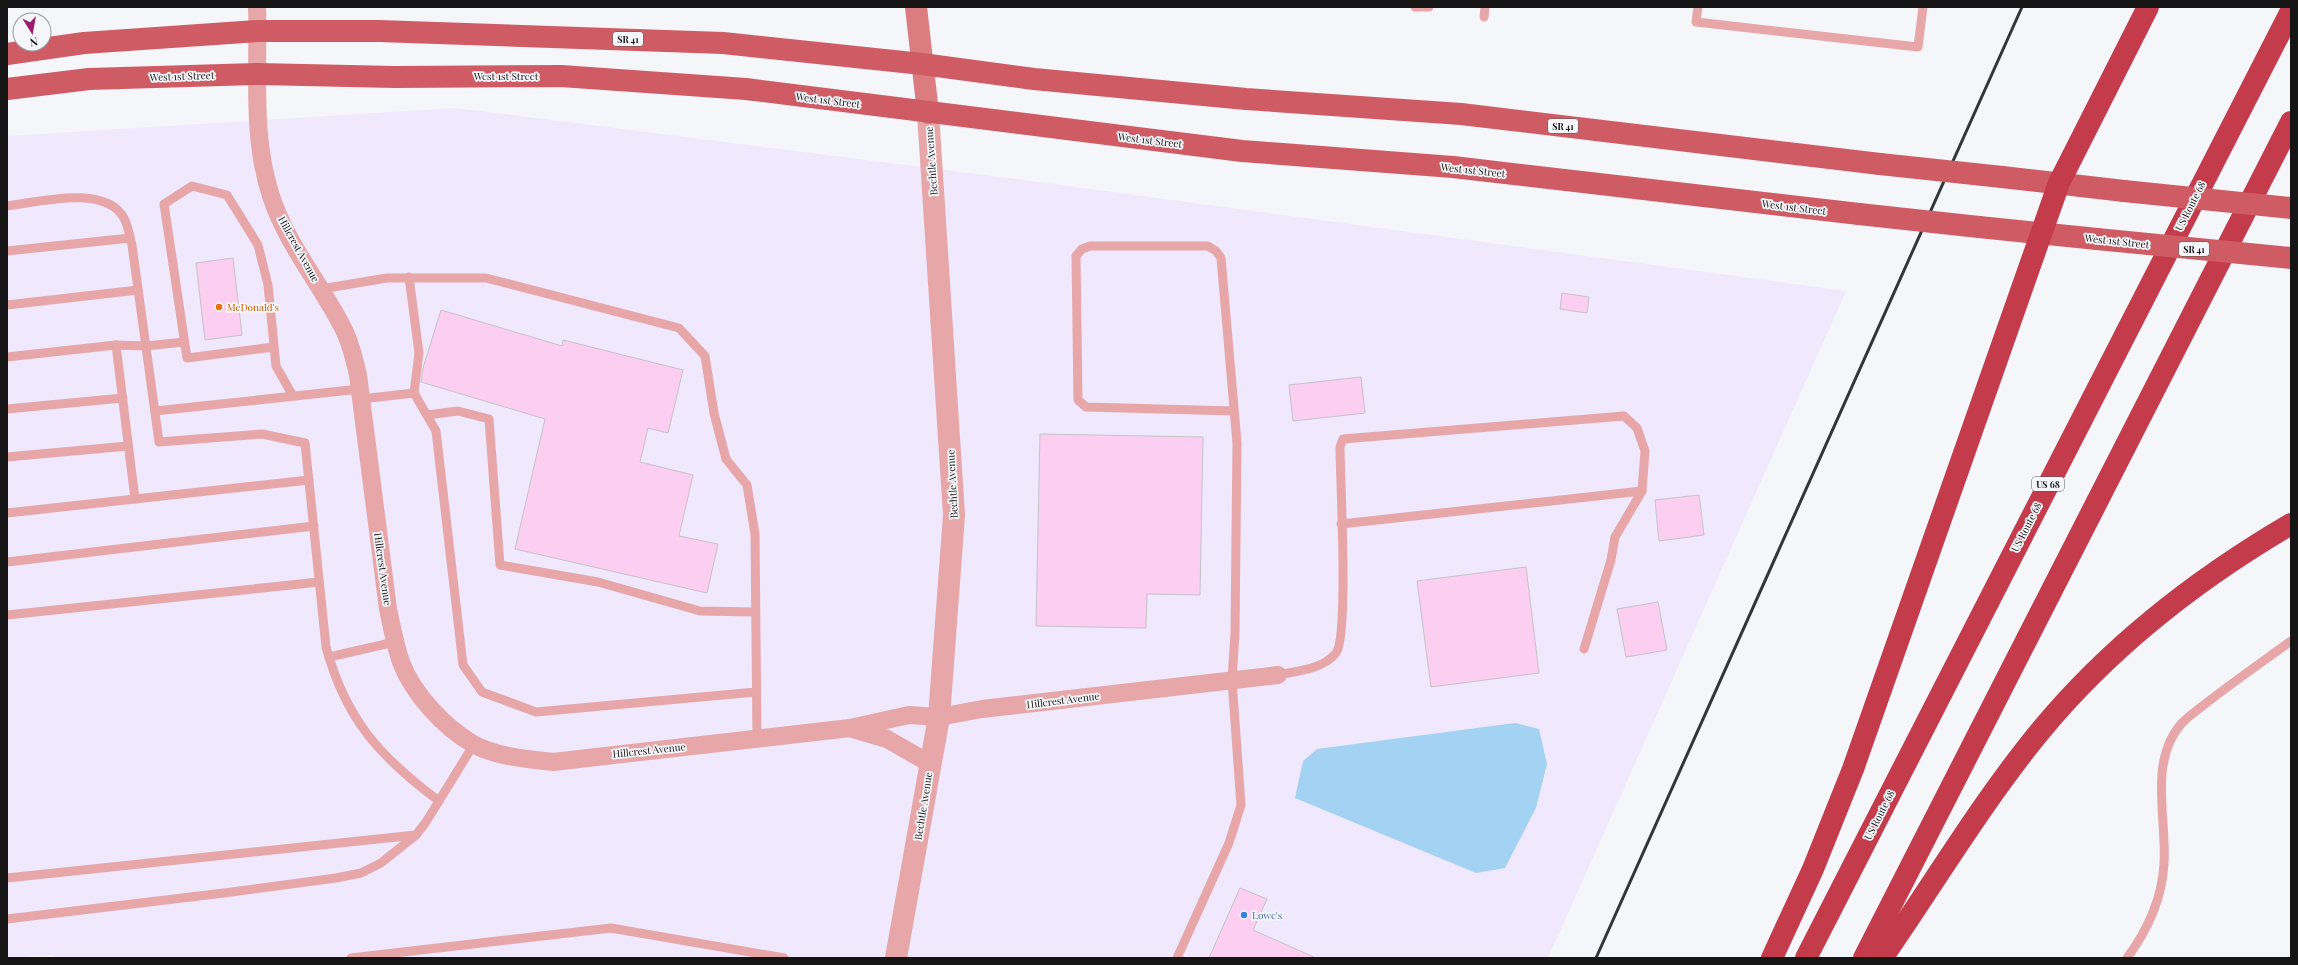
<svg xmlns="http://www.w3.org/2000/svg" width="2298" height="965" font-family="'Playfair Display',serif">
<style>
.commercial{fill:#f0e8fd}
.water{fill:#a3d2f3}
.building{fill:#fccff2;stroke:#c6c3c5}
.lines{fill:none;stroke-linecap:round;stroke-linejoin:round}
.service{stroke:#e7a6a7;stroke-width:9}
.minor{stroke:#e7a6a7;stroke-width:18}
.tertiary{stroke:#e7a6a7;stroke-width:22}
.secondary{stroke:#da7c80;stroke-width:22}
.primary{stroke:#cf5c64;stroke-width:22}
.motorway{stroke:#c43c4c;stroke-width:22}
.rail{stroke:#353537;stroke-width:3}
.primary-bridge{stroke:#cf5c64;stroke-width:22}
.food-dot{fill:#e8710a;stroke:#f5f6f9;stroke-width:1.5}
.shop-dot{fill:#3f7fe0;stroke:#f5f6f9;stroke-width:1.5}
.labels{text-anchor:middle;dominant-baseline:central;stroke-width:3.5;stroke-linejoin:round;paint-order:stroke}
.shield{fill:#f5f6f9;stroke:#58585a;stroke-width:1}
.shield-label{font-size:9px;font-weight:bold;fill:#151516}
.street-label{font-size:10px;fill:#151516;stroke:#f5f6f9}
.food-label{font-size:10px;fill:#c56008;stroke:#f5f6f9;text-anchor:start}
.shop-label{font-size:10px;fill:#366cbe;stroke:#f5f6f9;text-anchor:start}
</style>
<rect width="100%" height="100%" fill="#f5f6f9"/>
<polygon class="commercial" points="456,108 1008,178 1846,291 1548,958 54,958 54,955 7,958 7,136"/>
<polygon class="water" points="1515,723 1539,729 1547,764 1536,808 1505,868 1476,873 1295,798 1303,761 1317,749"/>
<g class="building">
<polygon points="233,258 242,335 205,340 196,263"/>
<polygon points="1562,293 1589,297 1587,313 1560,309"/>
<polygon points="441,310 562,346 563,340 683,370 668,433 648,428 640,462 693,475 679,536 718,544 707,593 515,549 545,419 421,382 423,368"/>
<polygon points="1361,377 1365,413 1293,421 1289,385"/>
<polygon points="1040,434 1203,437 1200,595 1147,594 1146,628 1036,626"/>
<polygon points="1699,495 1704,535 1659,541 1655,500"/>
<polygon points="1526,567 1539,673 1431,687 1417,581"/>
<polygon points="1658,602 1667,650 1626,657 1617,609"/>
<polygon points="1240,888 1267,899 1253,930 1316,958 1209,958"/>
</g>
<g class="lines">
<g class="service">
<polyline points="1415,7 1429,7"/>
<polyline points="1698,7 1696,22 1918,47 1923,7"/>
<polyline points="1484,17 1485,7"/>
<path d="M7,206C39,202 105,184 124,218C128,226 130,237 132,245L159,442L262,434L305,443L326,647C346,720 380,757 439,801"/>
<polyline points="7,251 130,238"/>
<polyline points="321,289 387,278 486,278 679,328 705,356 714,413 726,459 747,485 755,534 757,739"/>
<polyline points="7,305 138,290"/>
<polyline points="116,345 146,346 184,342"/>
<polyline points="274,347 187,358 164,204 192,186 227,195 258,245 268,285 276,366 293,396"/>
<polyline points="7,357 116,345 135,499"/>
<polyline points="414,393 436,431 463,665 482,692 536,712 756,692"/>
<polyline points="361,399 414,393 419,353 409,277"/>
<polyline points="7,409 123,398"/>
<polyline points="155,411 360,389"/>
<polyline points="427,415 458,411 489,419 500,565 598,582 700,611 755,612"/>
<polyline points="7,457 128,446"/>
<polyline points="7,513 309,480"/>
<polyline points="1341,524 1642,491"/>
<polyline points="7,562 314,526"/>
<polyline points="7,615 319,582"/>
<polyline points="329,657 395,642"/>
<path d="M1278,675C1297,671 1322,670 1336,653C1349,636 1340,478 1340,447L1343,439L1624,416L1637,428L1645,451L1642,491L1615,537L1611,560L1584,649"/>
<polyline points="7,878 416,835"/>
<polyline points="7,919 224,893 336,878 361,873 381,863 416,835 426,822 474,744"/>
<polyline points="351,958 611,928 784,958"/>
<polyline points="1177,958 1229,843 1241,805 1232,680 1235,633 1237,443 1221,258 1216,251 1208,246 1090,246 1082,249 1076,256 1078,400 1086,407 1234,411"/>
<path d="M2127,958C2147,931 2162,898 2164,864C2167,818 2148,761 2182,723C2188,716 2198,710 2205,704C2233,682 2262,662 2291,641"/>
</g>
<g class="minor">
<path d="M257,7C259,69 251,136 271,196C286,243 320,283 342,326C350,341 354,358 358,375L388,609C392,627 395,645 401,662C413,694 444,727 473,744C497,757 527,759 553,762L850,728L909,715L939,717L982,709L1278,675"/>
<polyline points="850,728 887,739 929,763"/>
</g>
<polyline class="tertiary" points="896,958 939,717 954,515 928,113"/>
<polyline class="secondary" points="916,7 928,113"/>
<g class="primary">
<polyline points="7,54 84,43 258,31 379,31 723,43 922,64 1034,79 1246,99 1461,114 1880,164"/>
<polyline points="7,89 89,79 258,74 395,77 561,76 746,89 1242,151 1453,167 1859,214"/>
<polyline points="2002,177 2124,191"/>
<polyline points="1979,227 2097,239"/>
</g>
<g class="motorway">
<polyline points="1772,958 1813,869 1853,769 2059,183 2148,7"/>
<polyline points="1806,958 2291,11"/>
<polyline points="1864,958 2291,122"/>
<path d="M1882,958C1934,883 1984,799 2042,729C2112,645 2197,579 2291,524"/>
</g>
<polyline class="rail" points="1596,958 2022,7"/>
<g class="primary-bridge">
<polyline points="1880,164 2002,177"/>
<polyline points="2124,191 2291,208"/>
<polyline points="1859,214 1979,227"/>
<polyline points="2097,239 2291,258"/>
</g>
</g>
<circle class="food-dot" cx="219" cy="307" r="4"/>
<circle class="shop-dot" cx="1244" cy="915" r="4"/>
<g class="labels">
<g class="shield">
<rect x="613" y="32" width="30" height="14" rx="3"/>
<rect x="1548" y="119" width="30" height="14" rx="3"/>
<rect x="2179" y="242" width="30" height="14" rx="3"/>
<rect x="2032" y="477" width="32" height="14" rx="3"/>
</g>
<g class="shield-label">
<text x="628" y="39">SR 41</text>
<text x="1563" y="126">SR 41</text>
<text x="2194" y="249">SR 41</text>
<text x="2048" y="484">US 68</text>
</g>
<g class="street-label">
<text transform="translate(182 76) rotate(-2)">West 1st Street</text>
<text x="506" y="76">West 1st Street</text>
<text transform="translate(828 100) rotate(7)">West 1st Street</text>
<text transform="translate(1150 140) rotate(7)">West 1st Street</text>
<text transform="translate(931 161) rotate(-94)">Bechtle Avenue</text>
<text transform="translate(1473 170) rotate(6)">West 1st Street</text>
<text transform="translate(2190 206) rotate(-63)">US Route 68</text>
<text transform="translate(1794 207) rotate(7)">West 1st Street</text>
<text transform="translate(2117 241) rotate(6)">West 1st Street</text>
<text transform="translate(299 249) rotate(61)">Hillcrest Avenue</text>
<text transform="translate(952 484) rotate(-93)">Bechtle Avenue</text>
<text transform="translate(2026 527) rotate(-63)">US Route 68</text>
<text transform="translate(383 569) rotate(82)">Hillcrest Avenue</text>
<text transform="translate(1063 700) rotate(-7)">Hillcrest Avenue</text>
<text transform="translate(649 750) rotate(-6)">Hillcrest Avenue</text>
<text transform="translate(923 806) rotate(-81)">Bechtle Avenue</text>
<text transform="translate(1879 815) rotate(-63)">US Route 68</text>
</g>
<g class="food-label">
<text x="227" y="307">McDonald's</text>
</g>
<g class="shop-label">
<text x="1252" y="915">Lowe's</text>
</g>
</g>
<rect width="2298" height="965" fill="none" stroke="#151516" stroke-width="16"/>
<g transform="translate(32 32) rotate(169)"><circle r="19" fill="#f5f6f9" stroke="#9b9c9e"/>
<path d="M0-3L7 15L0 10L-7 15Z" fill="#9d1b6e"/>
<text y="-6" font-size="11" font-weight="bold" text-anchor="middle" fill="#151516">N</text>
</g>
</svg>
